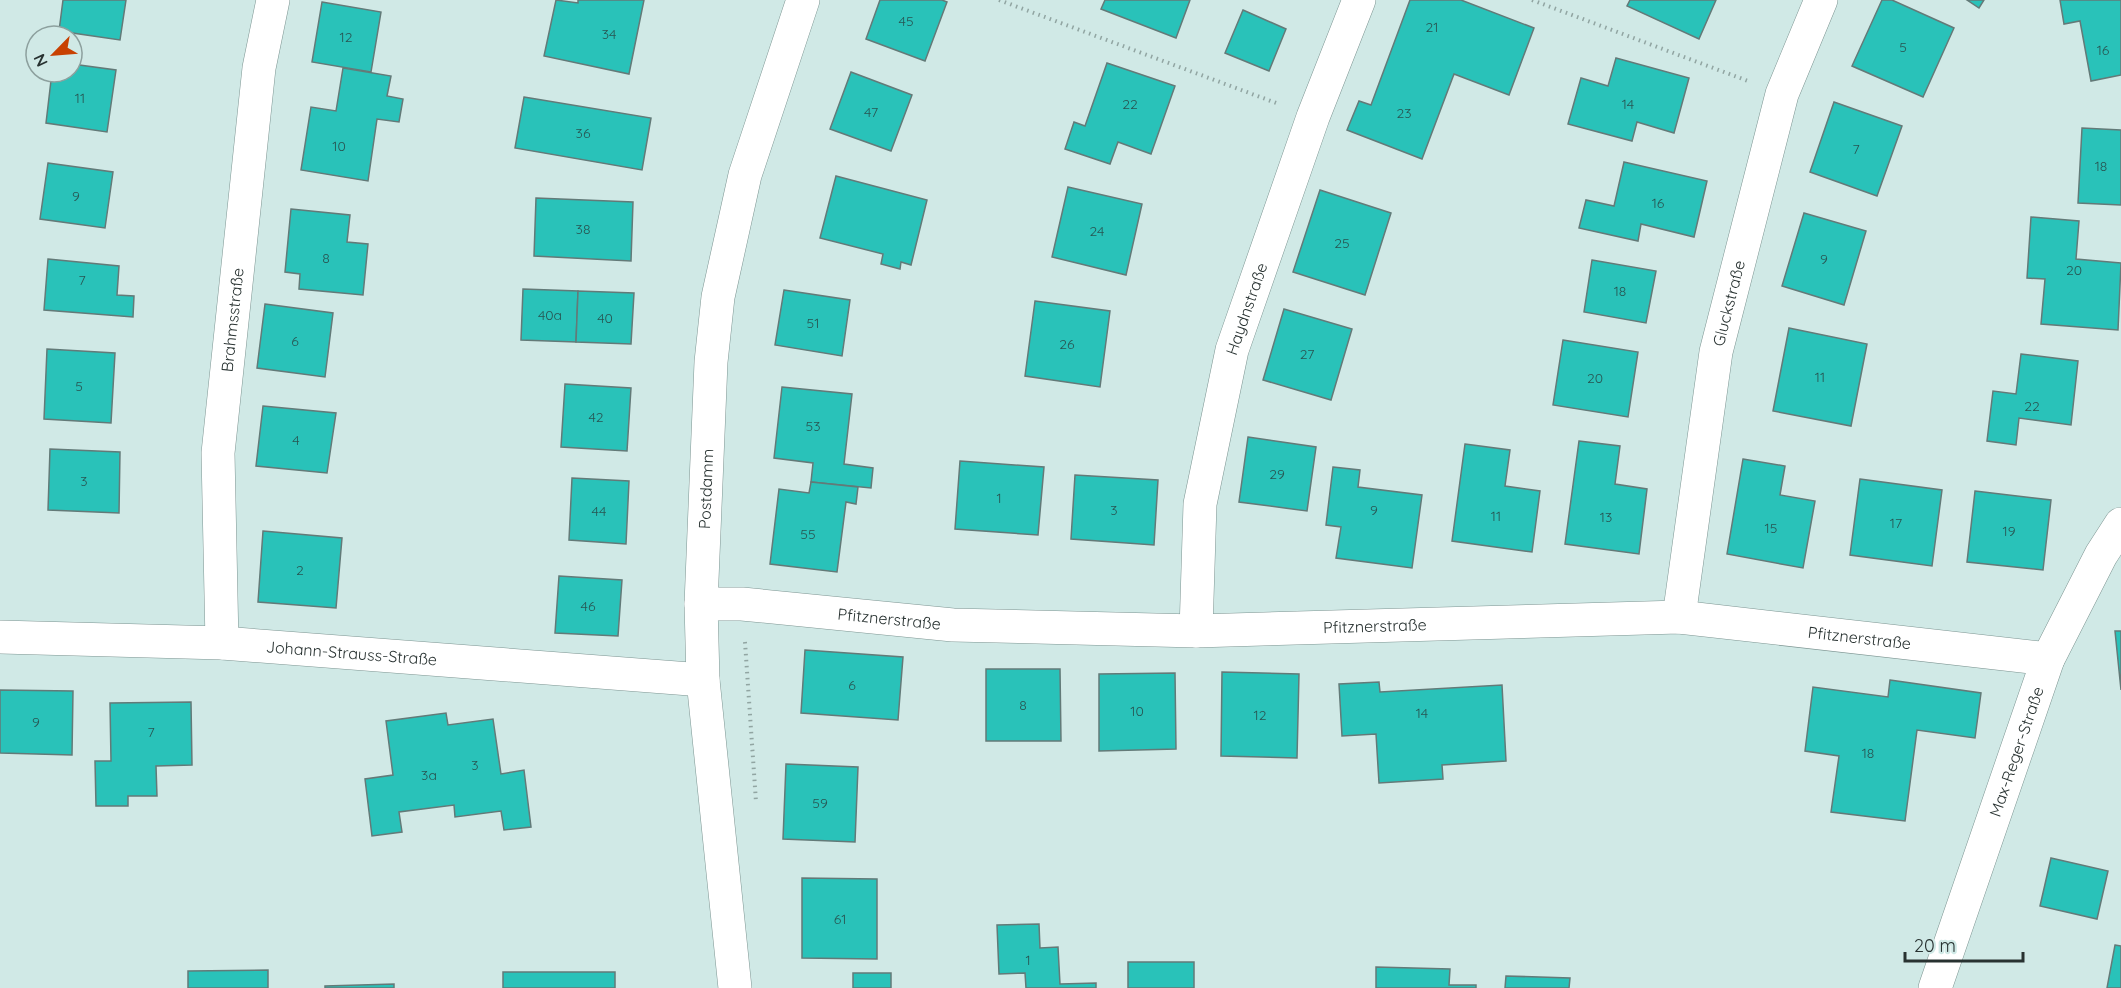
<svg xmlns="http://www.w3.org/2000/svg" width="2121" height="988" font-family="Quicksand,sans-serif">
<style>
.building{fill:#29c2b9;stroke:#637a78;stroke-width:1.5}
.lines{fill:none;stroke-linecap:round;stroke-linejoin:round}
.minor-casing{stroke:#7d9592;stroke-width:34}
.tertiary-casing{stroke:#7d9592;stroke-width:34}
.path{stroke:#91a5a2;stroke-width:4;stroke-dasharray:1.5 4.5;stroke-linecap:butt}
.minor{stroke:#fff;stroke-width:33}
.tertiary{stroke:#fff;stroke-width:33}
.labels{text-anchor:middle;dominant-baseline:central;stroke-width:4.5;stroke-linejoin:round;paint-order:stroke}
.number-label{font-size:14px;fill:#285653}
.street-label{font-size:16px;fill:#283231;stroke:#d0e9e6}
</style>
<rect width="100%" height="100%" fill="#d0e9e6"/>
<g class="building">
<polygon points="63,0 126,0 120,40 59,31"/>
<polygon points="556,0 578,3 578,0 644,0 629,74 544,56"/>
<polygon points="880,0 942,0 947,2 925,61 866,39"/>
<polygon points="1105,0 1190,0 1176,38 1101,9"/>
<polygon points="1410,0 1461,0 1534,28 1509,95 1454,74 1422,159 1347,130 1359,101 1371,105"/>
<polygon points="1630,0 1716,0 1699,39 1627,6"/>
<polygon points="1882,0 1892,0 1954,28 1923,97 1852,66"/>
<polygon points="1967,0 1984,0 1979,8"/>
<polygon points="2060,0 2121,0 2121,75 2091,81 2080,21 2064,24"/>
<polygon points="322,2 381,12 371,72 312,62"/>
<polygon points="1243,10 1286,29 1269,71 1225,53"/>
<polygon points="1616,58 1689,78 1674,133 1637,122 1632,141 1568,124 1581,78 1608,86"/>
<polygon points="1107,63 1175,86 1151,154 1118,142 1110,164 1065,149 1074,122 1085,126"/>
<polygon points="72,64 116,70 107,132 46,123 52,72 72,72"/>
<polygon points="343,68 391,76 387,96 403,99 399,122 377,119 368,181 301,170 311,107 336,111"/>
<polygon points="851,72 912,95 891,151 830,129"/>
<polygon points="524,97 651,118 642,170 515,148"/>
<polygon points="1834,102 1902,126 1877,196 1810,172"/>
<polygon points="2082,128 2121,130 2121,205 2078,203"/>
<polygon points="1624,162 1707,181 1694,237 1641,224 1638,241 1579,228 1586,200 1614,206"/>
<polygon points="48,163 113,172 105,228 40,219"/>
<polygon points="836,176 927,200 911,265 901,262 900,269 881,264 883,254 820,238"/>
<polygon points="1068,187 1142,204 1126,275 1052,257"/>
<polygon points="1320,190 1391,213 1365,295 1293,272"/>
<polygon points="536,198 633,202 631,261 534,256"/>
<polygon points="291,209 350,215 347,242 368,244 363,295 299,289 300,274 285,272"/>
<polygon points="1804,213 1866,231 1844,305 1782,286"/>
<polygon points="2031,217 2079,221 2076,259 2121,263 2118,330 2041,324 2045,279 2027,278"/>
<polygon points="48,259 119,266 117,295 134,296 133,317 44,310"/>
<polygon points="1592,260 1656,271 1646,323 1584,312"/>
<polygon points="523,289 578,291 576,342 521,340"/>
<polygon points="784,290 850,300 842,356 775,345"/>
<polygon points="578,291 634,293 631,344 576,342"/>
<polygon points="1035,301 1110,311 1100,387 1025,376"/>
<polygon points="265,304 333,313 325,377 257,368"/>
<polygon points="1284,309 1352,329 1331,400 1263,380"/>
<polygon points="1789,328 1867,344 1851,426 1773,411"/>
<polygon points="1563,340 1638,352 1628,417 1553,405"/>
<polygon points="47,349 115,353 111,423 44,419"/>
<polygon points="2021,354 2078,361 2071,425 2019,418 2016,445 1987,441 1993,391 2016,394"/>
<polygon points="565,384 631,388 627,451 561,447"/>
<polygon points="782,387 852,394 844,464 873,468 871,488 811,482 813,463 774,458"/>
<polygon points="263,406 336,413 327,473 256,466"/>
<polygon points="1248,437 1316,447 1307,511 1239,502"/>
<polygon points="1579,441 1620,446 1615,484 1647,489 1639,554 1565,544"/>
<polygon points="1465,444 1510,450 1505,486 1540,491 1532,552 1452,541"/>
<polygon points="50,449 120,452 119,513 48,510"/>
<polygon points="1743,459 1785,466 1780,495 1815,501 1803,568 1727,554"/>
<polygon points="960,461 1044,467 1038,535 955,529"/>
<polygon points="1333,467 1360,470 1358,487 1422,495 1412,568 1336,558 1341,527 1326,525"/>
<polygon points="1075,475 1158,480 1154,545 1071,539"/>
<polygon points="572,478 629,481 626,544 569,540"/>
<polygon points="1860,479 1942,490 1932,566 1850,555"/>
<polygon points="811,482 858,487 856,504 846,502 837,572 770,564 779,489 809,493"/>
<polygon points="1975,491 2051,500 2043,570 1967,562"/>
<polygon points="263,531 342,538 336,608 258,602"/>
<polygon points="559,576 622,580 618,636 555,633"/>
<polygon points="2115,631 2121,631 2121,690"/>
<polygon points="805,650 903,657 898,720 801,713"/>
<polygon points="986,669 1060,669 1061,741 986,741"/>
<polygon points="1222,672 1299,674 1297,758 1221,756"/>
<polygon points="1175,673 1176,749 1099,751 1099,674"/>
<polygon points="1890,680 1981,693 1975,738 1917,730 1905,821 1831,812 1839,756 1805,751 1813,687 1888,697"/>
<polygon points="1379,682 1380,692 1502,685 1506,761 1442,765 1443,779 1379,783 1376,734 1342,736 1339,684"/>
<polygon points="0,690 73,691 72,755 0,753"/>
<polygon points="191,702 192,765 156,766 157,796 128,796 128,806 96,806 95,761 111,761 110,703"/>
<polygon points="446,713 448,725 493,719 501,774 524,770 531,827 504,830 501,811 455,817 454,805 399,812 402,832 372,836 365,779 393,775 386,721"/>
<polygon points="786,764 858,767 855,842 783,839"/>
<polygon points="2051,858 2108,871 2097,919 2040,906"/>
<polygon points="802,878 877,879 877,959 802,958"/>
<polygon points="1039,924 1040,948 1058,947 1060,984 1096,983 1096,988 1026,988 1025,973 999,974 997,925"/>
<polygon points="2115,945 2121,946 2121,988 2107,988"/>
<rect x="1128" y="962" width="66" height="26"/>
<polygon points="1376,967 1450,969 1449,985 1476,985 1476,988 1376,988"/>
<polygon points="268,970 268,988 188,988 188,971"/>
<rect x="503" y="972" width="112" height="16"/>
<rect x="853" y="973" width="38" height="15"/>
<polygon points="1506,976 1570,978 1569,988 1505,988"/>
<polygon points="394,984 394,988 325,988 325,986"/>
</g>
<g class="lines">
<g class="minor-casing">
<g id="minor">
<path id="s1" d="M701,604H742L953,625L1196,631L1679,617L2048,659"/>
<path id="s2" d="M1679,617L1716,352L1782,94L1821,0"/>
<path id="s3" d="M1196,631L1200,504L1232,350L1313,117L1359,0"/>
<path id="s4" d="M0,637L222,643L703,680"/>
<path id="s5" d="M222,643L218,453L259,68L273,0"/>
<path id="s6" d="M1935,988L2048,659L2101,555L2121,524"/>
</g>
</g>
<g class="tertiary-casing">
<g id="tertiary">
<path id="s7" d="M735,988L703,680L701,604L711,362L718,297L745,175L803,0"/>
</g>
</g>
<g class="path">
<polyline points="999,0 1279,104"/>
<polyline points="1532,0 1748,81"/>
<polyline points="745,642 756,802"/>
</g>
<use href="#minor" class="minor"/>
<use href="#tertiary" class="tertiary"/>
</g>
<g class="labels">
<g class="number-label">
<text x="906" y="21">45</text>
<text x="1432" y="27">21</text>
<text x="609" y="34">34</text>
<text x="346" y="37">12</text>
<text x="1903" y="47">5</text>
<text x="2103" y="50">16</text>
<text x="80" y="98">11</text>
<text x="1130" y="104">22</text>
<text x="1628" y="104">14</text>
<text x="871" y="112">47</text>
<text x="1404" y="113">23</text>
<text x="583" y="133">36</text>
<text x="339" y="146">10</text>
<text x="1856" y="149">7</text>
<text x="2101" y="166">18</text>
<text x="76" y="196">9</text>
<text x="1658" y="203">16</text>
<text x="583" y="229">38</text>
<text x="1097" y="231">24</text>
<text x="1342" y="243">25</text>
<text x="326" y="258">8</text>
<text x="1824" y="259">9</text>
<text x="2074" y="270">20</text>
<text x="82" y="280">7</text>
<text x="1620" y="291">18</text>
<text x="550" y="315">40a</text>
<text x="605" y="318">40</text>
<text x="813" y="323">51</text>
<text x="295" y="341">6</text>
<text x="1067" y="344">26</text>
<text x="1307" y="354">27</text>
<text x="1820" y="377">11</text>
<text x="1595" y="378">20</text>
<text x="79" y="386">5</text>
<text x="2032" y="406">22</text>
<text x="596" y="417">42</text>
<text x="813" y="426">53</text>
<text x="296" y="440">4</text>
<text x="1277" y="474">29</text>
<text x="84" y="481">3</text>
<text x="999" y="498">1</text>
<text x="1114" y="510">3</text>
<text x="1374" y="510">9</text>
<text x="599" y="511">44</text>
<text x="1496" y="516">11</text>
<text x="1606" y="517">13</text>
<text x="1896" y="523">17</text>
<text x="1771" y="528">15</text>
<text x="2009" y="531">19</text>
<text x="808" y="534">55</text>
<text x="300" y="570">2</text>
<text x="588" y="606">46</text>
<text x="852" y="685">6</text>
<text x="1023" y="705">8</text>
<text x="1137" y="711">10</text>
<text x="1422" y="713">14</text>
<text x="1260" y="715">12</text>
<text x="36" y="722">9</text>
<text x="151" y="732">7</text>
<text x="1868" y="753">18</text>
<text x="475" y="765">3</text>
<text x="429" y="775">3a</text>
<text x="820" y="803">59</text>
<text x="840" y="919">61</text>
<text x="1028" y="960">1</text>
</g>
<g class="street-label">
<text stroke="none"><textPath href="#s2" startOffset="318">Gluckstraße</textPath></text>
<text stroke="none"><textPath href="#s3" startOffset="328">Haydnstraße</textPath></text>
<text stroke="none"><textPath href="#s5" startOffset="324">Brahmsstraße</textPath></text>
<text stroke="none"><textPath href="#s7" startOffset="501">Postdamm</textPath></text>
<text stroke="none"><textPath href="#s1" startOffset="189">Pfitznerstraße</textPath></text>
<text stroke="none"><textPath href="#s1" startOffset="675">Pfitznerstraße</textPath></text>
<text stroke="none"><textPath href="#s1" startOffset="1161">Pfitznerstraße</textPath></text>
<text stroke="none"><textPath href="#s4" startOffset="352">Johann-Strauss-Straße</textPath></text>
<text stroke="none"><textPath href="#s6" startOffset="250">Max-Reger-Straße</textPath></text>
</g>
</g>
<g transform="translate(54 54) rotate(245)"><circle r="28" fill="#d0e9e6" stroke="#8da09e" stroke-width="1.5"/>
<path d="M0-4.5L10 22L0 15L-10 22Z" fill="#c84102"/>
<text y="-9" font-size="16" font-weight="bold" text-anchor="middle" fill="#283231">N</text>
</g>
<path d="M1905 952v9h118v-9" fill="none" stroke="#283231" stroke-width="3"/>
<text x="1914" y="952" font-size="18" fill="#283231" stroke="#d0e9e6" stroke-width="4.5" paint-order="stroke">20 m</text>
</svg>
